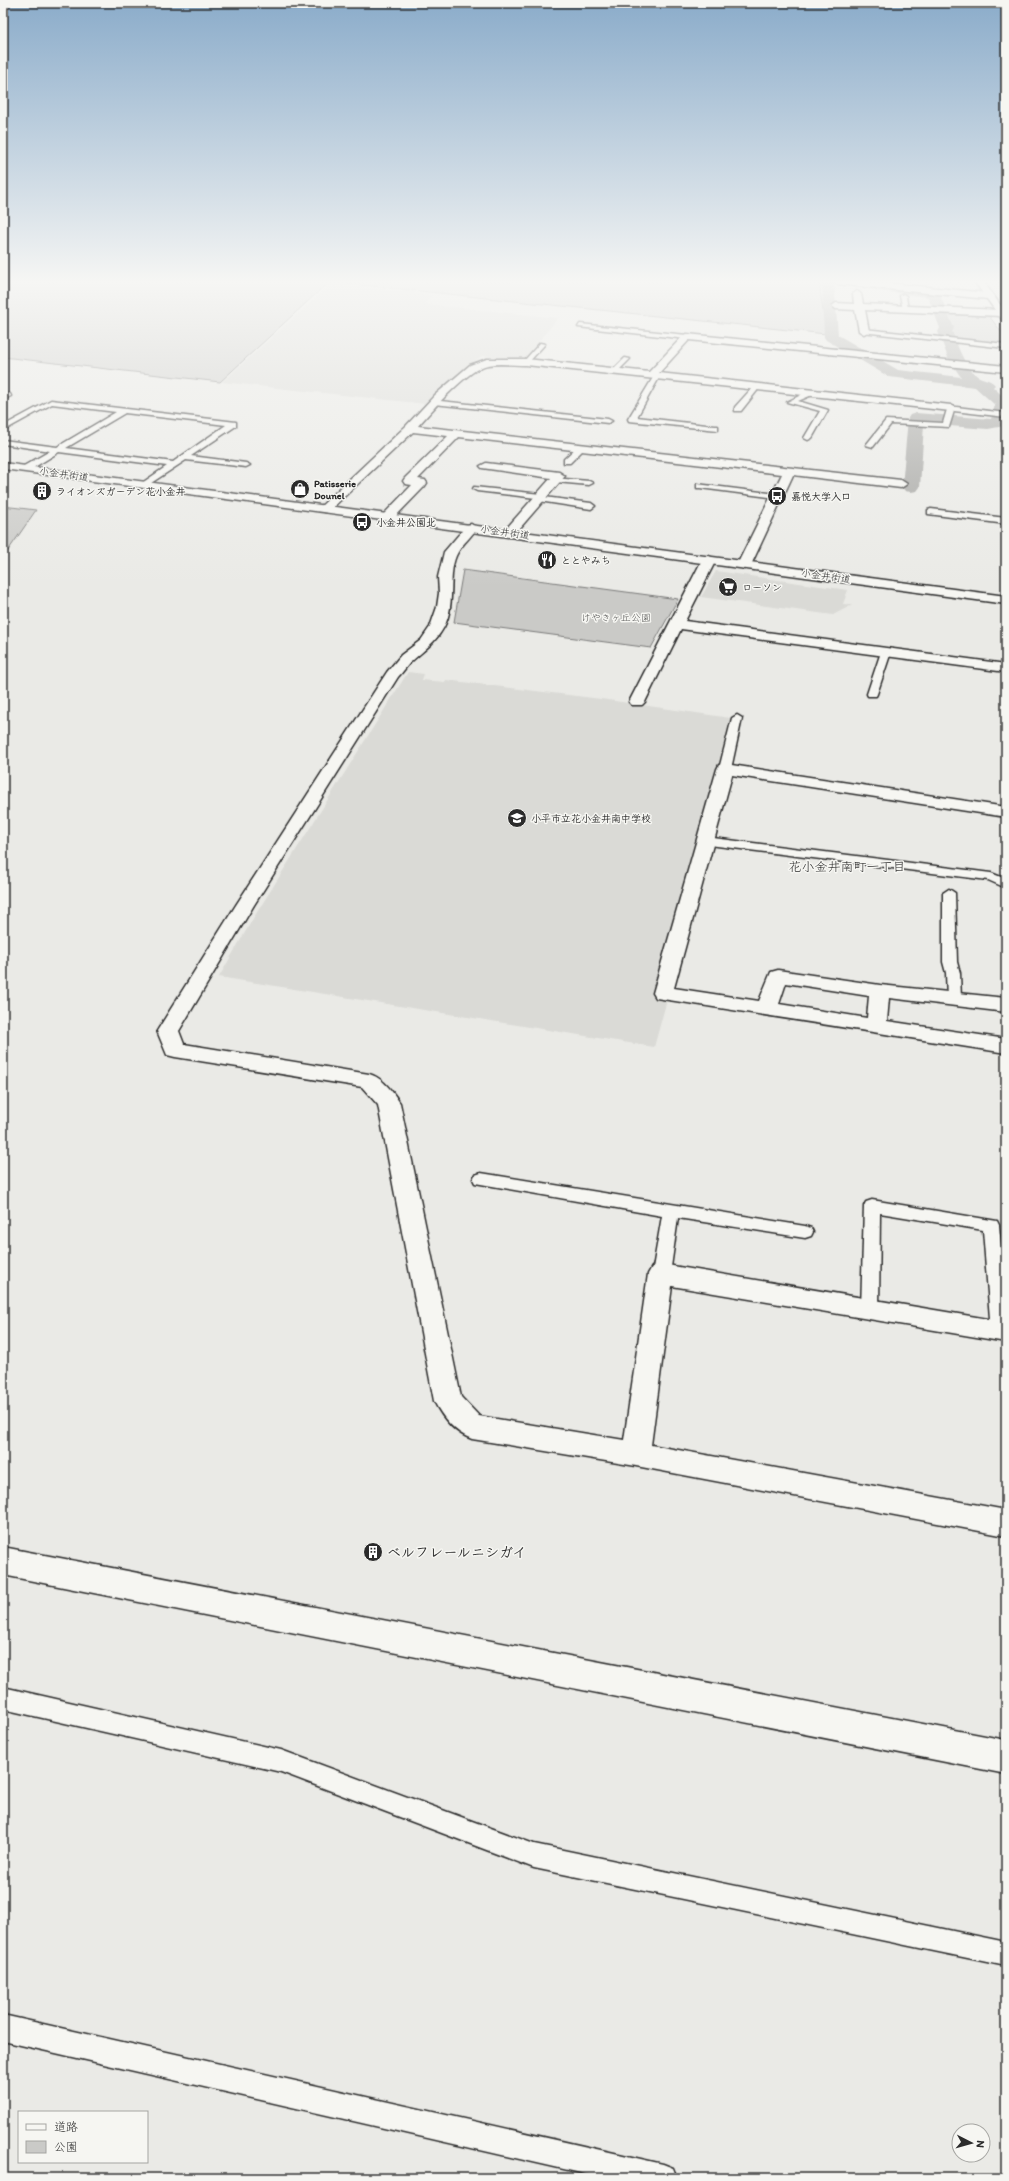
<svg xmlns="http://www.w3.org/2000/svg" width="1009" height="2181" font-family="Itim,'Klee One',sans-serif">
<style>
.built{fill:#dadad6}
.green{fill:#cacac7;stroke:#7a7a79}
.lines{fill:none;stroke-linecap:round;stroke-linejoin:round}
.canal{fill:#a1a19e;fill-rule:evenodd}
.lane-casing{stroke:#2b2b2b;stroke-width:3}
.street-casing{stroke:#2b2b2b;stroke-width:3}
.secondary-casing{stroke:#2b2b2b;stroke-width:3}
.primary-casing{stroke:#2b2b2b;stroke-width:3}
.lane{fill:#f6f6f2;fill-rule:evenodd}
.street{fill:#f6f6f2;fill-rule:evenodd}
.secondary{fill:#f6f6f2;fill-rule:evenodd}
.primary{fill:#f6f6f2;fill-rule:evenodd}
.labels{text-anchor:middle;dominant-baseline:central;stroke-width:3;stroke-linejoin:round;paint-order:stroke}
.far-street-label{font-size:10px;fill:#2b2b2b;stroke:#f6f6f2}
.far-poi-label{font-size:10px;font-weight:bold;fill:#2b2b2b;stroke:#f6f6f2;text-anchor:start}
.far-park-label{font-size:10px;fill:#535352;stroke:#f6f6f2}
.neighbourhood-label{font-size:13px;fill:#2b2b2b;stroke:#f6f6f2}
.near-poi-label{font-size:14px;font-weight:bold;fill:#2b2b2b;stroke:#f6f6f2;text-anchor:start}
</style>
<rect width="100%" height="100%" fill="#eaeae6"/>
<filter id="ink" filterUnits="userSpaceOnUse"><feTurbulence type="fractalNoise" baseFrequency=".025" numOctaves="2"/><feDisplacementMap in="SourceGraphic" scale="8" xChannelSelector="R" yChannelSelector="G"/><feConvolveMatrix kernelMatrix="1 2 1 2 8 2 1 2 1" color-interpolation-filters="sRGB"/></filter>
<g filter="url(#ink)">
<g class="built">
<polygon points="332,283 432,295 424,304 558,318 524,359 482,356 466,367 426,404 222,382"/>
<polygon points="716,571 848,590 843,604 852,605 833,615 701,597"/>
<polygon points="408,672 424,674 422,680 445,682 446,680 601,699 744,720 654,1047 219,977 254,917"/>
</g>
<g class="green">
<polygon points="3,281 330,281 220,382 3,357"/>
<polygon points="819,281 826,334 335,282 336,281"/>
<polygon points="945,314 989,316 1006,338 1006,344 954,339"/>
<polygon points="3,506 36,510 3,558"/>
<polygon points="463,570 678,599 651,648 454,622"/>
</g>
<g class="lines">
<path class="canal" d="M822,281H834L838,335L898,370L961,377L949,360L938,332L940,328L928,297L878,291L870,281H884L887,285L938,291L954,328L952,332C958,347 963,363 975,374C981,380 990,378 995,385L993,387L1006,399V423L1004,426L988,429L924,424L920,487L917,491L911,492L905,491L902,487L908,418L910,415L916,413L991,419L995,405L975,387L889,377L826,340L824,337Z"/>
<g class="lane-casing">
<g id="lane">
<polygon points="903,294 906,296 908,310 903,309 900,296"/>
<polygon points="580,324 687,335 690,337 687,339 578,327"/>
<polygon points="864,329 1006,344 1006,348 862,332 861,331"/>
<polygon points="540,343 545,344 528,363 524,363 524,361"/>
<polygon points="625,358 630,359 617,372 613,372 613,370"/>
<polygon points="657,374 660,376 637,417 715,426 718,426 718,430 629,421 628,419 654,376"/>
<polygon points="754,386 760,387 741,411 735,411 735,407"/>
<polygon points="809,391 813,393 812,395 798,401 828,410 812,438 808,440 804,438 820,411 787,402"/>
<polygon points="3,393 10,394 11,396 3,400"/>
<path d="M51,400L236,422V426L191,456L246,463L250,465L246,467L186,460L145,487L141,485L142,483L167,466L59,452L28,471H22V467L50,451L3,444V440L57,447L116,412L52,404L3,431V426ZM125,413L226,425L173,462L66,448Z"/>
<polygon points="431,400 608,419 612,421 608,423 434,404 430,402"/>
<polygon points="948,406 1006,413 1006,417 954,411 949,427 891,424 873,447 866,445 886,420 943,423"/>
<polygon points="578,446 585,448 570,463 564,463 564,459"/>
<polygon points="553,478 589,481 593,483 589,485 556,482 553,482"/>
<polygon points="697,484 777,494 781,496 777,498 700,488 697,488"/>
<polygon points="474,487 541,494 544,494 544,497 591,503 595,506 591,509 539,501 536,501 536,498 477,491 473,489"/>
<polygon points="931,509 1006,518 1006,524 928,514 928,510"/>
<polygon points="886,649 891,652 877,694 876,696 868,696 867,694 881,652"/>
<polygon points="737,715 742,718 731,769 725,772 719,769 732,718"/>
<polygon points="705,837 991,873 1006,879 1006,888 988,880 701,844 699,841"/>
<polygon points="949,889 955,893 957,962 960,973 961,999 959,1002 949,1002 947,999 946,973 943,962 943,893"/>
<polygon points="481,1173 805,1226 811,1228 813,1232 811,1236 805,1238 678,1218 670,1274 667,1279 661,1281 655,1279 652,1274 662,1216 475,1183 473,1179 475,1175"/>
<polygon points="872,1200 997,1221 999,1225 1006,1299 1006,1336 1000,1338 994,1336 991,1331 983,1230 880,1213 879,1311 876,1316 870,1318 864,1316 861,1311 864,1206 866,1202"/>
<polygon points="3,1687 281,1750 534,1844 1006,1942 1006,1966 534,1868 281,1772 3,1709"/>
<polygon points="3,2015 663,2164 673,2168 677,2178 603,2178 3,2041"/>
</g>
</g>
<g class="street-casing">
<g id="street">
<polygon points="833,281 866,281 988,293 992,296 988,299 837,284"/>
<polygon points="857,291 861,294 863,304 1001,310 1006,313 1001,316 865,310 869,331 864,334 859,331 855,310 836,309 832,306 836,303 854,304 853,294"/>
<path d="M687,334L1006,366V372L689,340L659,373L951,405L956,408L951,411L526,365C514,365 500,363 488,365C469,368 432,410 418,426L901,480L907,484L901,488L793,475L751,565L744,569L737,565L782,474L459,437L418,479L425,480L427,483L425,486L392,520H384L382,517L384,514L412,485L405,484L403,481L405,478L448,436L413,432L329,511L325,512L319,508L406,426L435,395L470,365L487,359H526L649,372L684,335Z"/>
<polygon points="486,463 559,472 565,476 513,536 505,536 503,533 505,530 551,478 482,468 480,466"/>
<path d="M471,524L477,528C472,536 463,543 458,552C446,572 457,603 444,627C436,642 424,650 412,661C407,665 403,672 398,677L254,905L179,1031L184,1044L369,1074C382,1077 393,1092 400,1103L461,1397L479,1416L624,1440L648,1274L652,1267L661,1264L1006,1322V1342L672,1286L651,1445L1006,1510V1536L636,1466L472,1439C455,1433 442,1417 434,1401L378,1105L362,1087L175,1057L167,1055L157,1031L236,905L387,672L401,655L421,640L430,627L437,607L439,593L438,577L444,552L467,525Z"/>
<polygon points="709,556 716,560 685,621 1006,664 1006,672 681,629 645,702 642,705 632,705 629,702 702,560"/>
<path d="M725,764L1006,807V817L732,775L674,988L759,1001L771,972L778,970L880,985L1006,998V1012L889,998L887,1021L1006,1039V1053L656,998L653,993L717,769L719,765ZM786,983L869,996L867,1018L779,1004Z"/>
<polygon points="3,1547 1006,1740 1006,1774 3,1575"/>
</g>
</g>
<g class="secondary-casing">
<polygon id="secondary" points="974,281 983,281 1006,313 1006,322 1003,321"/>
</g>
<g class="primary-casing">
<polygon id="primary" points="3,463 1006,596 1006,604 3,469"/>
</g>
<use href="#lane" class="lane"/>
<use href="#street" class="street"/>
<use href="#secondary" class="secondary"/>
<use href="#primary" class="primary"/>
</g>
</g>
<linearGradient id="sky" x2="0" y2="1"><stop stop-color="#8bacca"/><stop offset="0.48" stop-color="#f6f6f4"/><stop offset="1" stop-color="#f6f6f4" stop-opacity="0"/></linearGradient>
<rect width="1009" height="587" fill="url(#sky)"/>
<defs>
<g id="shop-disc" transform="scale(1)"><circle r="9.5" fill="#2b2b2b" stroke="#f6f6f2"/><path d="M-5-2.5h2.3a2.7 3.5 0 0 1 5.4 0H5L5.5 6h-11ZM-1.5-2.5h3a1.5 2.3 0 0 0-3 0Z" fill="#fff"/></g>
<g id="building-disc" transform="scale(1)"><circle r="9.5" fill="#2b2b2b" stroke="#f6f6f2"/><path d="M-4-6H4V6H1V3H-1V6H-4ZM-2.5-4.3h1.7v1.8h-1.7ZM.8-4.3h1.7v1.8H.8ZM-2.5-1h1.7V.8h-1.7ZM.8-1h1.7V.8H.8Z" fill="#fff"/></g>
<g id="bus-disc" transform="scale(1)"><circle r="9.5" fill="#2b2b2b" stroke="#f6f6f2"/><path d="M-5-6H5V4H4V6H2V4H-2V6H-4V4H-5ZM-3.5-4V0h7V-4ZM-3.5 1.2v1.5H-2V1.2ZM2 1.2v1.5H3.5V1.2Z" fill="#fff"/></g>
<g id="restaurant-disc" transform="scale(1)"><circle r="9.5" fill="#2b2b2b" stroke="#f6f6f2"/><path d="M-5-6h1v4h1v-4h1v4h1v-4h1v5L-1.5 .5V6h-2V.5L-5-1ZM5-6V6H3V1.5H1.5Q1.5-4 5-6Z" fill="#fff"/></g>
<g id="supermarket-disc" transform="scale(1)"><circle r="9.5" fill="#2b2b2b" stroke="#f6f6f2"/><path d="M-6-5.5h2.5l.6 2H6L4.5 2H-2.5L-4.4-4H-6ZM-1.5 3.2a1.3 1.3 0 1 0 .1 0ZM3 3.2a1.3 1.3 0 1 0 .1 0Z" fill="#fff"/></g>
<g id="school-disc" transform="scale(1)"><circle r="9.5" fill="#2b2b2b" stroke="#f6f6f2"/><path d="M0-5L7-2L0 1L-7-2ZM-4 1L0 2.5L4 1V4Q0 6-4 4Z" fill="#fff"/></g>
</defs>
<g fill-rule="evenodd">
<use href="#shop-disc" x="300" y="489"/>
<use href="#building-disc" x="42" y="491"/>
<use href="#bus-disc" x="777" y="496"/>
<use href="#bus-disc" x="362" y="522"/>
<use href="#restaurant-disc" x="547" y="560"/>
<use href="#supermarket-disc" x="728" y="587"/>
<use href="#school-disc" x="517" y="818"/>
<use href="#building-disc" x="373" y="1552"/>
</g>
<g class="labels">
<g class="far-street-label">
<text transform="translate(64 474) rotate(8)">小金井街道</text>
<text transform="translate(505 532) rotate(8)">小金井街道</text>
<text transform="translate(826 576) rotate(8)">小金井街道</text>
</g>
<g class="far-poi-label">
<text x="314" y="483">Patisserie<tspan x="314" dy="12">Dounel</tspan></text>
<text x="56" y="491">ライオンズガーデン花小金井</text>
<text x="791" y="496">嘉悦大学入口</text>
<text x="376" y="522">小金井公園北</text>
<text x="561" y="560">ととやみち</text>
<text x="742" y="587">ローソン</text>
<text x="531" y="818">小平市立花小金井南中学校</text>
</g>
<g class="far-park-label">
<text x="616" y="617">けやきヶ丘公園</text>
</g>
<g class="neighbourhood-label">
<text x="847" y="866">花小金井南町一丁目</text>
</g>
<g class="near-poi-label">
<text x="387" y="1552">ベルフレールニシガイ</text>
</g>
</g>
<rect width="1009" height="2181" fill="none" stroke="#f6f6f2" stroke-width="16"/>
<rect x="8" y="8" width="993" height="2165" fill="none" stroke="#2b2b2b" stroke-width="1.5" filter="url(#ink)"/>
<rect x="18" y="2111" width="130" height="52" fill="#f6f6f2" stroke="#a5a5a2"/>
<rect x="26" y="2124" width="20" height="6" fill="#f6f6f2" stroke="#a5a5a2"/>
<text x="54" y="2131" font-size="12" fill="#2b2b2b">道路</text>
<rect x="26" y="2141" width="20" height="12" fill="#cacac7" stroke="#a5a5a2"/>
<text x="54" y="2151" font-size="12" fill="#2b2b2b">公園</text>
<g transform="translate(971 2143) rotate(96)"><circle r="19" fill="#f6f6f2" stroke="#a5a5a2"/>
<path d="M0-3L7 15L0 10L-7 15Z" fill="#2b2b2b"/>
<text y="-6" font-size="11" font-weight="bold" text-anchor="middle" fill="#2b2b2b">N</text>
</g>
</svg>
